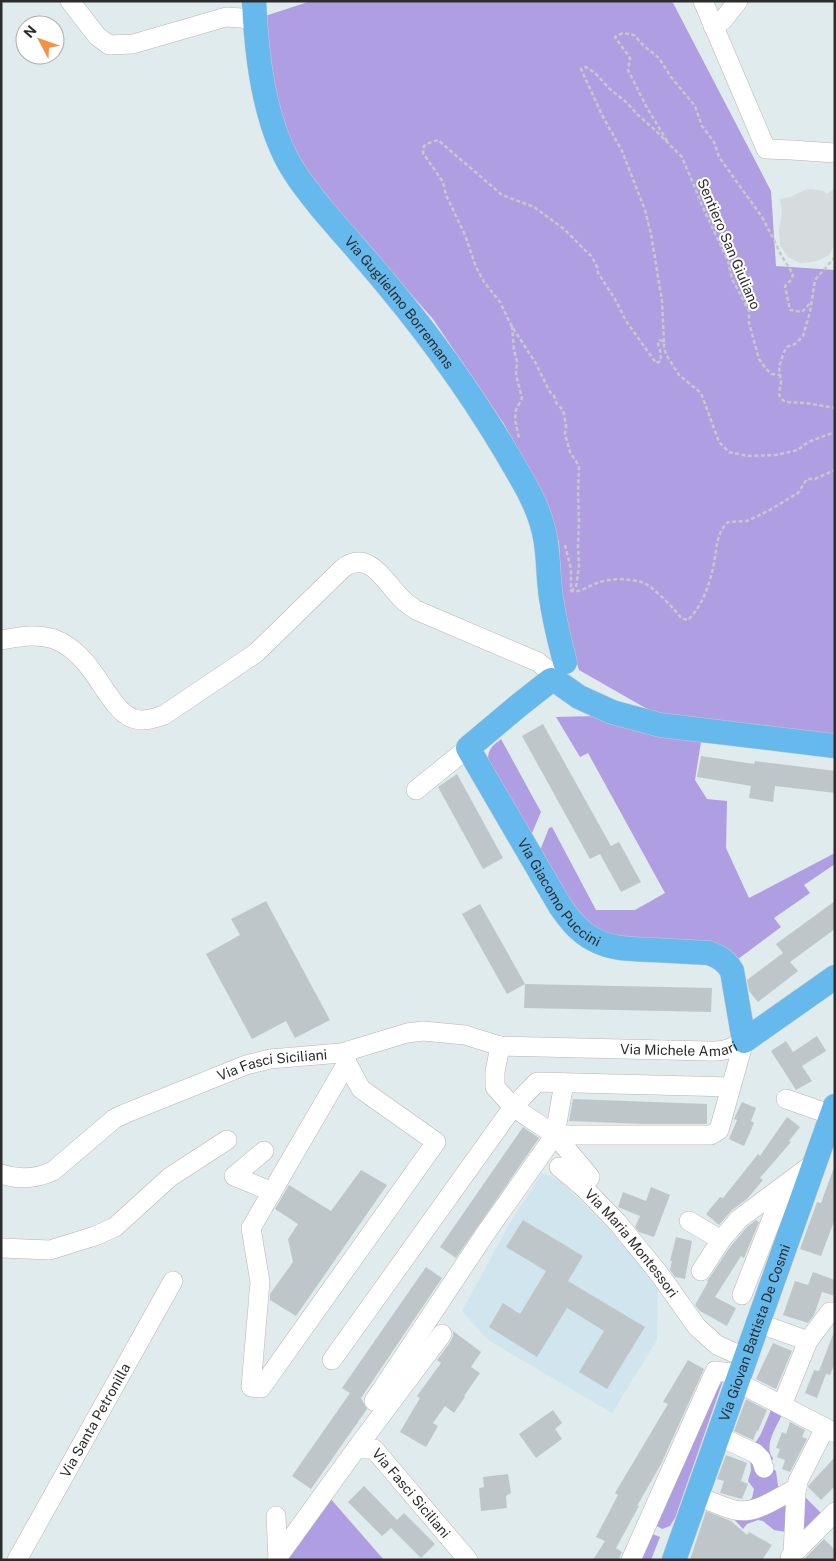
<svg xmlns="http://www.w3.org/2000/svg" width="836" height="1561" font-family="'Public Sans',sans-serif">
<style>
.education{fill:#d0e5ee}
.green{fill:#b09ee2}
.plaza{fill:#d6dcde}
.building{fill:#bfc6c9}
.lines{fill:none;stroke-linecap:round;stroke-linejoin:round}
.minor-casing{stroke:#bcb4b0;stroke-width:20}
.major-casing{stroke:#c8c8c8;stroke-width:25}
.path{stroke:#c8c8c8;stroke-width:2.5;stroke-dasharray:4 2.5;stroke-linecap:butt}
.minor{stroke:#fff;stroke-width:19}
.major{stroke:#65b9ed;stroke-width:24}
.labels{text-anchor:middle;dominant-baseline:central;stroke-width:4;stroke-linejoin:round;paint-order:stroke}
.street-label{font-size:14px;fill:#2c2c2c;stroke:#fff}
</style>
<rect width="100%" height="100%" fill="#dfebed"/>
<polygon class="education" points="542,1173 559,1180 658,1277 657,1340 612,1413 488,1340 462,1311 510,1223"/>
<g class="green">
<polygon points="311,1 672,1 771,191 776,266 835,270 835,720 833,742 663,718 579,670 563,620 559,542 539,486 504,424 433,319 324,196 296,155 275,104 262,17"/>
<polygon points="595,716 664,737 701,742 695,780 707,799 727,801 726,848 749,898 835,853 835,864 804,885 810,893 774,918 781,927 734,962 709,942 696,940 638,939 616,936 600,930 586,922 577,914 539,853 549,828 552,827 596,910 635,910 665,893 588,753 580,757 556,717"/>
<path d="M501,739L541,812L532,833L530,834L488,759C488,748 494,745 501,739Z"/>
<polygon points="724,1378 675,1518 670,1526 662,1529 649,1521 706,1408"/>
<path d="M771,1410L782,1415C776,1427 763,1447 773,1458L772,1461L760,1460L776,1471L778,1486L794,1494L792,1533L774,1530L763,1521L758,1520L747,1524L743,1529L732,1517L752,1498L754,1489L748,1481L751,1470L750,1458L752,1448L761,1434Z"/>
<polygon points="799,1491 822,1514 795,1543"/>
<polygon points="329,1497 384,1560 284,1560"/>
<polygon points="644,1531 660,1537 651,1560 631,1560"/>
</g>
<polygon class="plaza" points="811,189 823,191 827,194 834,189 835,244 829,255 822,259 814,262 800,263 788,257 780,245 779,232 782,211 780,199 790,197 805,190"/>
<g class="building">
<polygon points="543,724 611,846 619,842 641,882 621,892 600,854 590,859 522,736"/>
<polygon points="701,756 754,764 755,761 835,771 835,793 775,786 773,802 749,798 751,786 697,777"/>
<polygon points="457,774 503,858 483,869 438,787"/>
<polygon points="266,901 330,1020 295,1038 286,1021 252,1039 206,954 240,935 231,919"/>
<polygon points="835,901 835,929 790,962 798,971 758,1002 749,991 747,980 783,953 776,944"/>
<polygon points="480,904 525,984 507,994 462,914"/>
<polygon points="525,984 712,988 711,1012 524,1008"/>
<polygon points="817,1036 826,1051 802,1066 812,1081 796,1090 771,1051 786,1041 793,1052"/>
<polygon points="573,1099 707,1104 707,1124 643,1124 569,1121"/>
<polygon points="742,1102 756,1108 751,1121 754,1123 744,1146 729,1139 737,1120 734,1119"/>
<polygon points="787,1117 800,1127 789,1141 791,1142 760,1178 763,1180 747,1199 732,1210 719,1225 706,1214 720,1197 723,1198 758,1154 760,1156"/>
<polygon points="523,1127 539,1138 456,1258 440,1247"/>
<polygon points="361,1170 387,1185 296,1316 270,1300 270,1294 293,1262 288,1239 298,1224 275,1209 289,1185 331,1211"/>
<polygon points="833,1170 835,1170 835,1219 821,1256 800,1249 817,1202 821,1203"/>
<polygon points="651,1187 670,1195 654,1237 639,1232 635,1227 640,1216 618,1207 623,1192 646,1201"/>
<polygon points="523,1220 583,1256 568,1281 645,1327 607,1389 579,1372 604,1331 567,1308 537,1357 489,1327 503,1303 520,1314 546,1271 506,1247"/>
<polygon points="756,1220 759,1222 744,1258 741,1256 715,1297 736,1308 727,1326 700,1311 695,1305 708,1282 707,1281 710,1277 730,1247 747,1227"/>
<polygon points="676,1237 692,1241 685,1279 675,1277 670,1270 672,1261 670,1261"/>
<polygon points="426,1267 442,1278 361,1398 367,1409 311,1489 292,1476 350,1393 342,1388"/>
<polygon points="813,1272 835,1280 835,1296 822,1292 814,1315 808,1323 783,1315 795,1281 808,1285"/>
<polygon points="453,1331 481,1352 471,1367 480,1373 464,1396 465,1397 454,1413 445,1406 433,1423 438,1426 426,1447 400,1432 420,1398 417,1396 441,1363 437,1360 451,1341 453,1336"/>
<polygon points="834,1332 835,1363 830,1375 823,1373 826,1374 817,1398 805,1393 814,1370 819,1371"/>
<polygon points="773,1343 792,1351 776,1389 756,1379"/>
<polygon points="688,1360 704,1369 661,1464 637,1506 639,1506 616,1548 622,1552 620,1556 619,1560 593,1560 605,1541 596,1537 618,1495 615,1493 668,1404 663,1402"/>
<polygon points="746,1399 767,1410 758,1431 757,1430 753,1440 734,1431"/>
<polygon points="553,1410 562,1423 555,1429 562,1439 536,1458 519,1434"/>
<polygon points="790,1422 805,1430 802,1437 807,1439 790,1472 782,1469 785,1460 777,1457 780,1449 776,1448 782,1432 786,1434"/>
<polygon points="726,1455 747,1463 741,1481 748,1484 742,1499 720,1493 724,1481 717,1479"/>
<polygon points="835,1457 835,1486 821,1500 808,1487 809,1485"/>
<polygon points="508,1474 511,1493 506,1496 507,1508 481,1511 479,1488 484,1487 483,1477"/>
<polygon points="364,1486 397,1520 404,1513 435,1544 421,1558 391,1528 382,1536 348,1502"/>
<polygon points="706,1511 731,1521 747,1535 749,1532 772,1545 762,1560 690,1560"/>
<polygon points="824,1539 835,1550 835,1560 803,1560"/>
</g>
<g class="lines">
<g class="minor-casing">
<g id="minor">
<polyline points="70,1 97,36 109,45 133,44 226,17 241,18 255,21"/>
<polyline points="703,1 766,149 792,150 835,153"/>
<polyline points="713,26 723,20 738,1"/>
<path d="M1,640C19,637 37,633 54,639C78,648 92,670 105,690C113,701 121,715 135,719C145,722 155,718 164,715L256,653L342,569C369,547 386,584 403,600C407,604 412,607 416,610L531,659L538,662L549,671"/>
<polyline points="416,790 468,748"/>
<polyline points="346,1052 347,1063 251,1228 260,1282 251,1387 261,1388 436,1142 361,1089 347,1063"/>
<path id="s1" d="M564,1083L555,1135L590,1177L583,1187L618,1223L660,1275L697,1327L717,1345L746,1358"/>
<polyline points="731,1087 537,1082 513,1107 555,1135 711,1135 719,1130 744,1041"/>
<polyline points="786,1099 832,1115"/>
<polyline points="264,1151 234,1176 272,1192"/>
<polyline points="559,1167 583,1187"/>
<path id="s2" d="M1,1174C19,1180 36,1179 53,1171L114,1119L124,1114L246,1065L270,1059L341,1053L407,1033L423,1031L465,1035L500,1046L707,1051C723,1052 730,1049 744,1041"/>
<polyline points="689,1221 721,1240"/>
<polyline points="1,1248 50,1250 95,1236 115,1227 170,1177 227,1140"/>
<polyline points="701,1271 721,1240 739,1219 814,1163"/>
<polyline points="742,1295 785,1185"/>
<polyline points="758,1323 808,1341 830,1312 835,1312"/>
<polyline points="332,1360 513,1107 495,1087 495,1072 500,1046"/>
<polyline points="737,1382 835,1433"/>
<polyline points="374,1401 485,1234 555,1135"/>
<polyline points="782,1405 808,1341"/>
<polyline points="718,1436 755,1453 761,1459 764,1468"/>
<polyline points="356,1449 442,1334"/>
<path d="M697,1496C709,1500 722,1507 735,1510C756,1515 778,1497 797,1488"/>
<polyline points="276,1516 278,1560"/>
<polyline points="793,1554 796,1492 798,1481 825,1428"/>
<path id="s3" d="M278,1557L356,1449H374L468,1560"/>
<polyline points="790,1557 835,1512"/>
<path id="s4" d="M17,1560L173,1281"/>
<polyline points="631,1560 715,1371 740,1374"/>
</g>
</g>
<g class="major-casing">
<g id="major">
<path id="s5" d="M254,1C256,49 262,105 282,149C292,172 307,190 322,209C344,235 367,260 389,287C438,346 482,409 520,476C532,496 543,520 546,543C549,563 548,583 552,603C555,623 560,643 565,662"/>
<path id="s6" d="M551,680L518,706L468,748L560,906C569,919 579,932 593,939C612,950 633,949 654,950C672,951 691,952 709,953C720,957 726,961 732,971L744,1041L835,977"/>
<polyline points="562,685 579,697 612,712 660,725 835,746"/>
<path id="s7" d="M674,1560L835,1106"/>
</g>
</g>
<g class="path">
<polyline points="667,141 646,106 628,70 630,58 615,37 623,33 634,35 644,46 659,58 671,77 695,106 702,126 714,142 719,157 762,217 774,240 781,255 793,274 791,280 785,286 790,310 802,312 811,302"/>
<polyline points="835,257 815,280 810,312 803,336 795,344 787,347 784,352 779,367 781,382 779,394 781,399 786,402 806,403 835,408"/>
<polyline points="512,326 514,350 517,362 516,375 522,398 516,410 515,419 519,438"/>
<polyline points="664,342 662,301 651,234 645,210 622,151 602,115 581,69 586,67 595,73 611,90 625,101 638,115 655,130 682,157 705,212 728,261 732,279 749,311 749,323 759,359 766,369 772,374 780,375"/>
<path d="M565,545L571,569V591C580,593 588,586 597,583C610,578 630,578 644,583C652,586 676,610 681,618L688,620C703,605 710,583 714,563C717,548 716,533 728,522L747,521L768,511L798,493L807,479H815L835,470"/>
<polyline points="571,591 576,587 579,566 578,546 579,522 578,492 579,466 570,452 565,434 566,425 563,410 557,404 554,396 550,392 535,362 511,325 500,302 484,282 476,267 465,235 446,195 443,182 423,153 424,146 429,143 438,140 502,195 534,207 564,229 592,257 597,267 598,273 615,299 626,321 656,363 661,361 660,350 658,344 660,340 664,342 664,348 667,356 679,375 701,393 719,442 729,452 748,456 776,455 798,450 808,442 835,432"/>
</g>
<use href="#minor" class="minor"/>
<use href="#major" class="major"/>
</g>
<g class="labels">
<g class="street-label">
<text transform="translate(729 244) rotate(67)">Sentiero San Giuliano</text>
<text stroke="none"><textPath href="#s5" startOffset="345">Via Guglielmo Borremans</textPath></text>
<text stroke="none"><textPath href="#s6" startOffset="279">Via Giacomo Puccini</textPath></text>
<text stroke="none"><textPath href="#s2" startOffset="715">Via Michele Amari</textPath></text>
<text stroke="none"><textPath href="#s2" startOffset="302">Via Fasci Siciliani</textPath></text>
<text stroke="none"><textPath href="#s1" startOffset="194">Via Maria Montessori</textPath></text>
<text stroke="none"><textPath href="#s7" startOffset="241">Via Giovan Battista De Cosmi</textPath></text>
<text stroke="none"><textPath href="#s4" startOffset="160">Via Santa Petronilla</textPath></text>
<text stroke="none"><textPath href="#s3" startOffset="209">Via Fasci Siciliani</textPath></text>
</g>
</g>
<rect width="836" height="1561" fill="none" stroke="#2c2c2c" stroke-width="5"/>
<g transform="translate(40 40) rotate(311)"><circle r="24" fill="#ffffff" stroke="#ababab"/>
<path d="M0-4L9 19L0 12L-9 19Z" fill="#f59045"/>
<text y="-8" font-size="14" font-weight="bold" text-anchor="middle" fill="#2c2c2c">N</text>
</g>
</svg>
